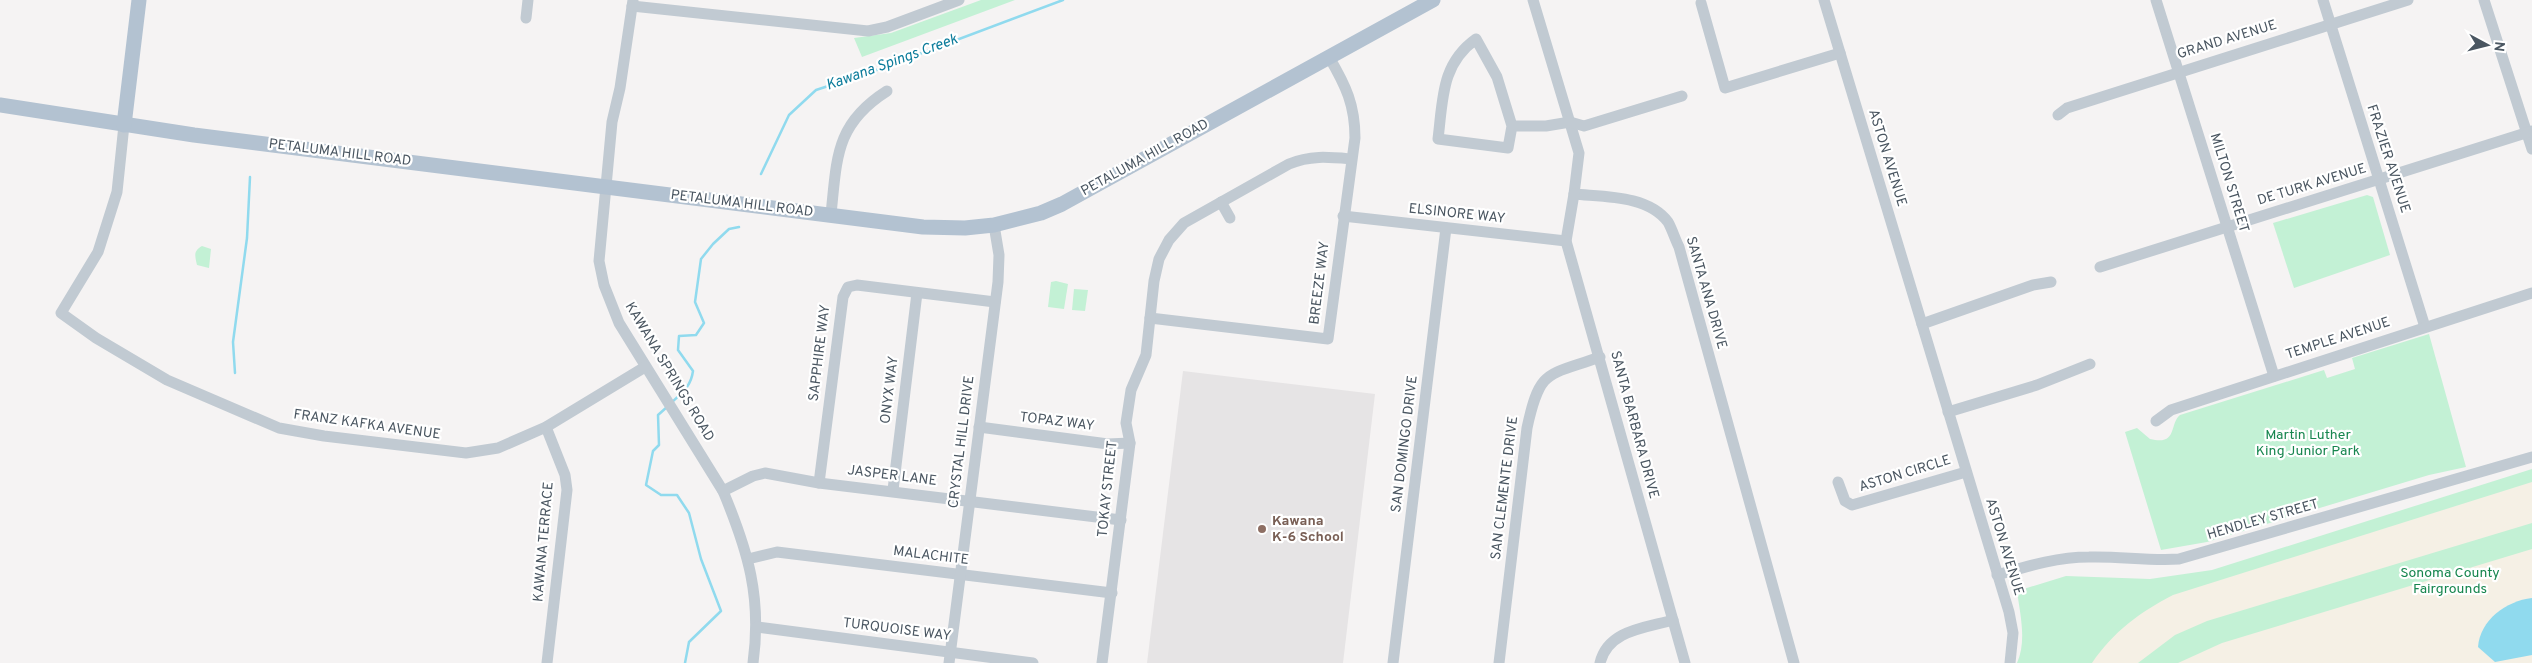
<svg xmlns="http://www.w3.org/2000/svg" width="2532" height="663" font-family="Overpass,sans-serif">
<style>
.education{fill:#e6e4e5}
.green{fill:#c3f1d5}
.sand{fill:#f5f0e5}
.water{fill:#90daee}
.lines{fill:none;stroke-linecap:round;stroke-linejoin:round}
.stream{stroke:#90daee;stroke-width:2.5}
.minor{stroke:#c1cad2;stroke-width:11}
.major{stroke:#b3c2d1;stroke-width:15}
.education-dot{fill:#8d6e63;stroke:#fff;stroke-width:2}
.labels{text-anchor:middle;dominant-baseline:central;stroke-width:4.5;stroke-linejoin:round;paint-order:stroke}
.street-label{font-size:14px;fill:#4a5661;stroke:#fff}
.park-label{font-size:14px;fill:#17864f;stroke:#fff}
.education-label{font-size:14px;font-weight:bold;fill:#785e54;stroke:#fff;text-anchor:start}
.water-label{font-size:15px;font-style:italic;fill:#0c7c9b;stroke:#fff}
</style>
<rect width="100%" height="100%" fill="#f5f3f3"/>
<polygon class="education" points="1183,371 1375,394 1343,663 1147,663"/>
<g class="green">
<polygon points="981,0 1015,0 862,57 854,38 891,33"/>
<polygon points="2367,195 2373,197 2390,255 2294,288 2273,223"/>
<path d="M202,246L211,249L209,268L197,265C195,256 193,251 202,246Z"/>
<polygon points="1056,281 1068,284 1064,309 1048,307 1051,282"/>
<polygon points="1074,289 1088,290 1085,311 1072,310"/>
<path d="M2429,334L2466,467L2429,475L2207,542L2161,550L2125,432L2137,428L2150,439C2178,446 2169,424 2180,415L2324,370L2327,378L2355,369L2352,358Z"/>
<path d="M2532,469V663H2017C2027,641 2020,614 2017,591L2066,576L2150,579L2212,570Z"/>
</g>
<g class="sand">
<path d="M2532,482V523L2207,621L2175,635L2138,663H2092C2113,632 2140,612 2173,595Z"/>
<polygon points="2532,549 2532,663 2178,663 2222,643"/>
</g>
<path class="water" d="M2532,598V655L2495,662L2478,647C2480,620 2506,601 2532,598Z"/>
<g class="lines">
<g class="stream">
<polyline points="761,174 789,115 816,90 874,71 1063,0"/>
<polyline points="235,373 233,342 247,238 250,177"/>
<path d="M672,402C683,392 691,386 693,371L678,350L679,336L696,335L704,323L695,302L701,259L713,244L729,229L739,227"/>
<polyline points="667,407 658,415 659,445 653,451 646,485 661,495 677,495 689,513 701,559 721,611 689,642 685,663"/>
</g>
<g class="minor">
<path d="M633,0L620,88L612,122L599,261L604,285L619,323L723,491C748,551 762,597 753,663"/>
<path d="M1533,0L1579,153L1574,194C1604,197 1648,195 1668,222C1672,229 1675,239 1679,247L1794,663"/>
<polyline points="1824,0 2009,612 2013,633 2010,663"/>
<polyline points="2156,0 2274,376"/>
<polyline points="2323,0 2425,327"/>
<polyline points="2484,0 2532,149"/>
<polyline points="1701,3 1725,88 1840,53"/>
<polyline points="632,6 868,31 887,27 959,0"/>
<polyline points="526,18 528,0"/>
<polyline points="2058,115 2067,108 2408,0"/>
<polyline points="124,125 117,192 98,252 61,313 96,338 167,380 279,428 324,436 466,453 498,448 546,427 645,367"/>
<path d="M1512,126L1508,148L1438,139C1443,99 1441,64 1476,39L1497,77L1512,126H1546L1570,122L1584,126L1682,96"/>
<polyline points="1574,194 1566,241 1685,663"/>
<polyline points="1221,202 1230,218"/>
<path d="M831,214C837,158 835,124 887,91"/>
<polyline points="1343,216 1566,241"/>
<polyline points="2100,267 2532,131"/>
<path d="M1150,318L1328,339L1355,138C1355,105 1346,86 1329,57"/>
<polyline points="1922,324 2033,285 2051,282"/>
<polyline points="1948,412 2037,385 2090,364"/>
<polyline points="2156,421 2171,410 2532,293"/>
<polyline points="546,427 565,475 567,490 547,663"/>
<polyline points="979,427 1108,444 1130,443"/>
<polyline points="1838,482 1845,501 1852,505 1966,472"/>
<polyline points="819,483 843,297 848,287 857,285 995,302"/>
<polyline points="893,490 917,293"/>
<polyline points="723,491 753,476 765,473 819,483 1121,520"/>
<polyline points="748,559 777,552 1112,593"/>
<path d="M1997,575C2028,566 2057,557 2089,557C2119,556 2148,561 2179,559L2532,457"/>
<polyline points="757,627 1033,663"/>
<polyline points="949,663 998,282 999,255 994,225"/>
<path d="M1102,663L1130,443L1126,423L1131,390L1146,355L1154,281L1159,259L1169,240L1184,223L1289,164C1310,155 1329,157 1351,159"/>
<polyline points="1393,663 1446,228"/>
<path d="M1499,663L1527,428C1540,368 1547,376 1600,357"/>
<path d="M1600,663C1608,630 1645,628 1673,620"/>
</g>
<g class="major">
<polyline points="0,105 194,135 923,227 965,228 994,225 1041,213 1062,204 1433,0"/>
<polyline points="124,125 139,0"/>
</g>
</g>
<circle class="education-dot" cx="1262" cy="529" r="5"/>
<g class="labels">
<g class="street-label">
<text transform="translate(2227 40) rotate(-17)">GRAND AVENUE</text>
<text transform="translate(340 153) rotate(7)">PETALUMA HILL ROAD</text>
<text transform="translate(1145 158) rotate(-29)">PETALUMA HILL ROAD</text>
<text transform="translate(1887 158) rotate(73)">ASTON AVENUE</text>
<text transform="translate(2388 159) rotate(72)">FRAZIER AVENUE</text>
<text transform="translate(2229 183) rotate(73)">MILTON STREET</text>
<text transform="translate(2312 185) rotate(-17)">DE TURK AVENUE</text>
<text transform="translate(742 204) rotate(7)">PETALUMA HILL ROAD</text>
<text transform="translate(1457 214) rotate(6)">ELSINORE WAY</text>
<text transform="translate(1320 283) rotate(-83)">BREEZE WAY</text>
<text transform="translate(1706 293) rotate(74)">SANTA ANA DRIVE</text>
<text transform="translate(2338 339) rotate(-18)">TEMPLE AVENUE</text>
<text transform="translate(820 353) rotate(-83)">SAPPHIRE WAY</text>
<text transform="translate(669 372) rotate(59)">KAWANA SPRINGS ROAD</text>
<text transform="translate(890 390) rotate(-83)">ONYX WAY</text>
<text transform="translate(1057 422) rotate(7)">TOPAZ WAY</text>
<text transform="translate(367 425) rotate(8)">FRANZ KAFKA AVENUE</text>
<text transform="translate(1634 425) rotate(75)">SANTA BARBARA DRIVE</text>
<text transform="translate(962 442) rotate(-83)">CRYSTAL HILL DRIVE</text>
<text transform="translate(1405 444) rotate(-83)">SAN DOMINGO DRIVE</text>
<text transform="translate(1905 474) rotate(-17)">ASTON CIRCLE</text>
<text transform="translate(892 476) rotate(7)">JASPER LANE</text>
<text transform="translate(1505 488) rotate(-83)">SAN CLEMENTE DRIVE</text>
<text transform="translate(1108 489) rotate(-84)">TOKAY STREET</text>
<text transform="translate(2263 520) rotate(-16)">HENDLEY STREET</text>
<text transform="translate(544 542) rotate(-85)">KAWANA TERRACE</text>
<text transform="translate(2004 547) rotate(73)">ASTON AVENUE</text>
<text transform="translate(931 556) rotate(7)">MALACHITE</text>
<text transform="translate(897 630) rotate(7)">TURQUOISE WAY</text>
</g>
<g class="park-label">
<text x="2308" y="435">Martin Luther<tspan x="2308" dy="16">King Junior Park</tspan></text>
<text x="2450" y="573">Sonoma County<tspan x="2450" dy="16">Fairgrounds</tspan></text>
</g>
<g class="education-label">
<text x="1272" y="521">Kawana<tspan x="1272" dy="16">K-6 School</tspan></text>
</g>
<g class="water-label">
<text transform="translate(892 63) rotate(-20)">Kawana Spings Creek</text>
</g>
</g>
<g transform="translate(2487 45) rotate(97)" stroke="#ffffff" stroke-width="4" paint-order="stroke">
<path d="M0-4L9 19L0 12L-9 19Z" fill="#4a5661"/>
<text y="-8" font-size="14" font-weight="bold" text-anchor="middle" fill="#4a5661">N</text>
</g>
</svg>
